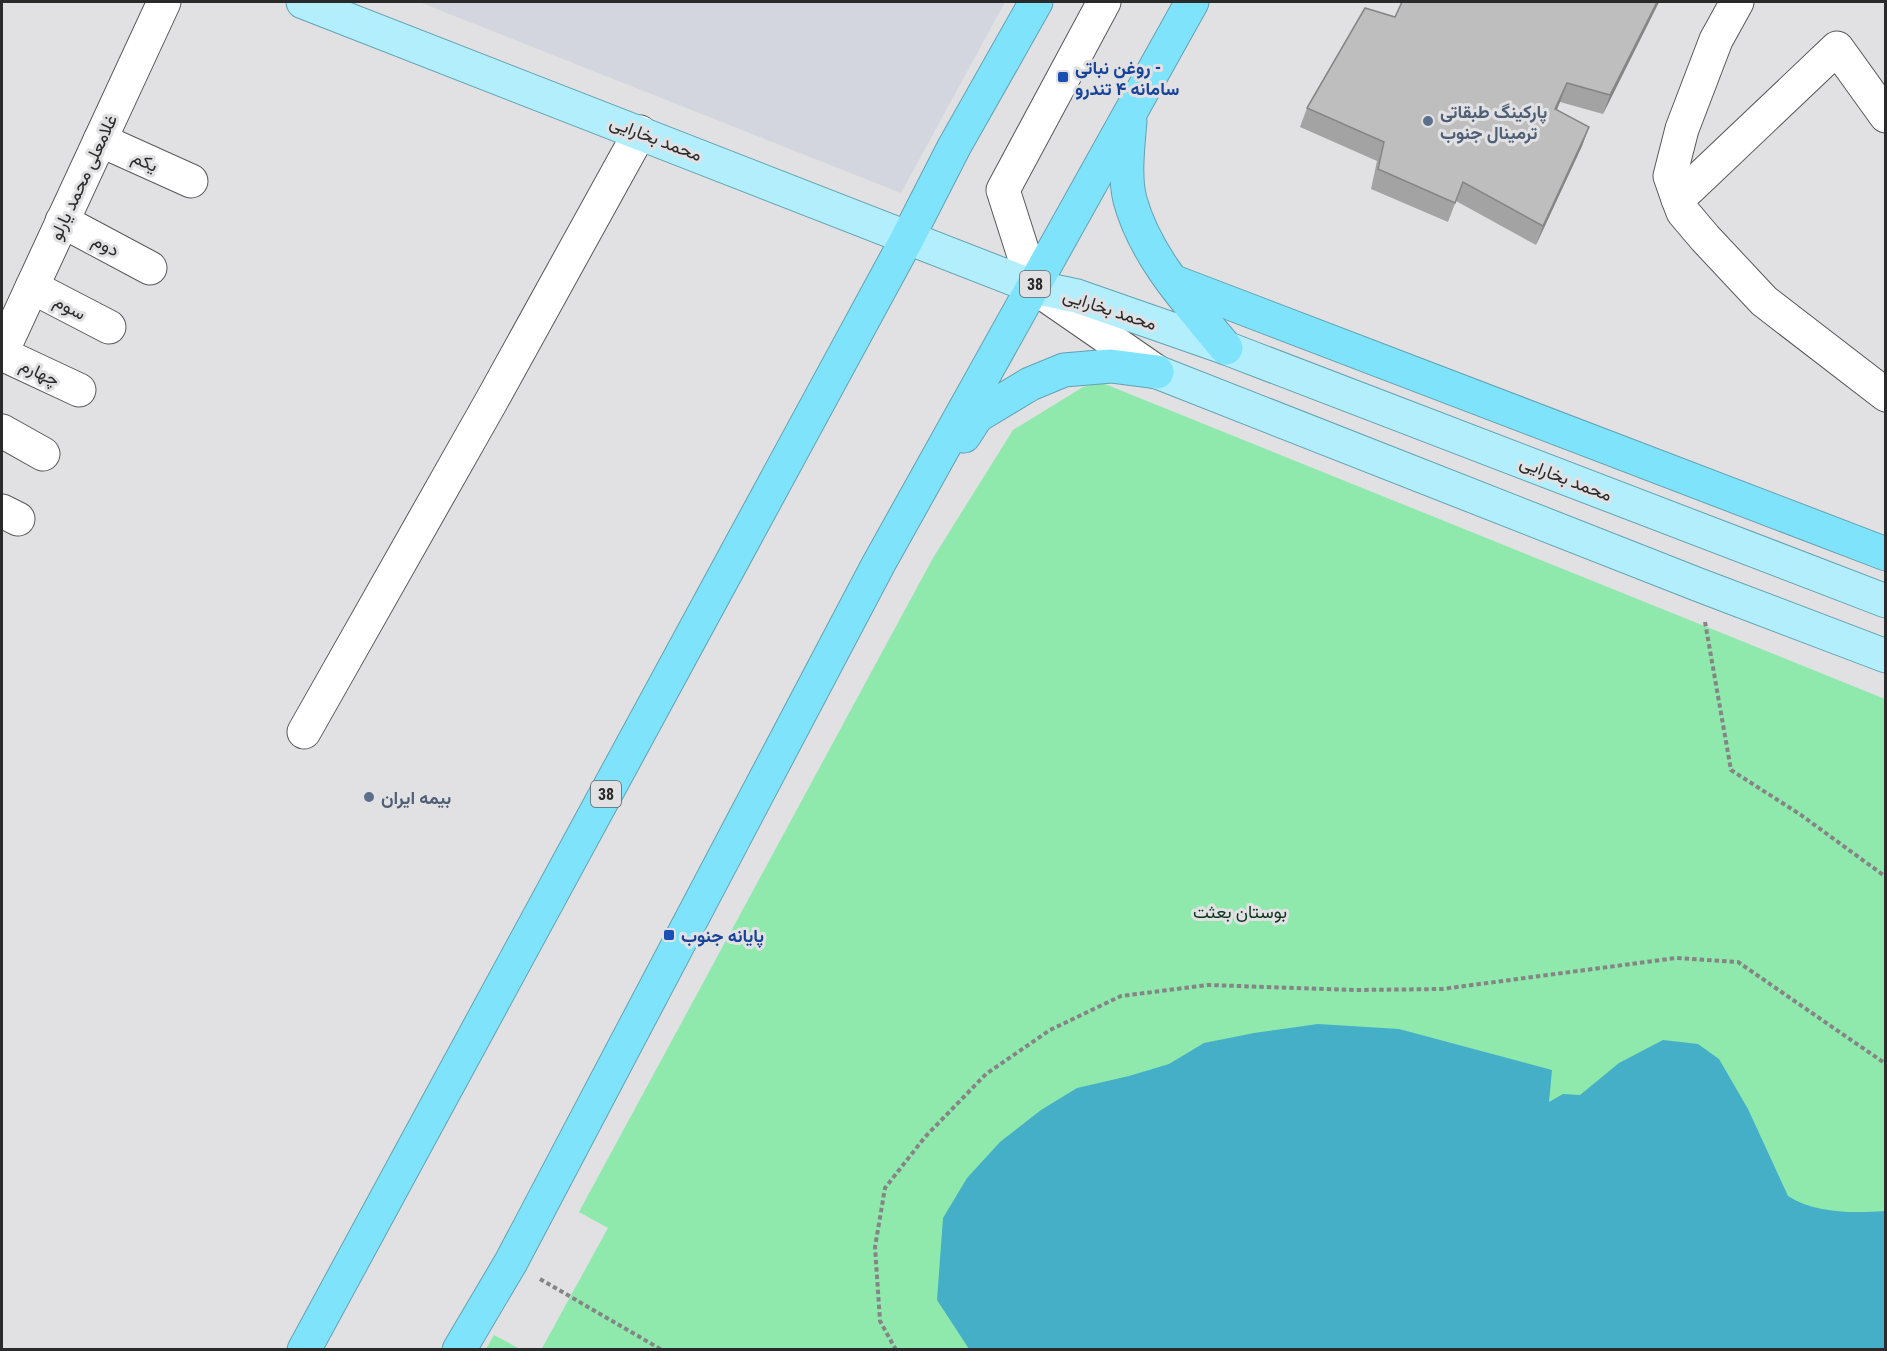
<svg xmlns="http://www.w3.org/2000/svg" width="1887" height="1351" font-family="'Roboto Condensed',Vazirmatn,sans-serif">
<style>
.built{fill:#d3d6de}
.green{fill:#8fe9ac}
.water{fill:#45afc7}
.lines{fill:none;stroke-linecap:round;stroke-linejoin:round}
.minor-casing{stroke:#59595b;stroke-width:35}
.major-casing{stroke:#62a2b2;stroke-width:35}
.highway-casing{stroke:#62a2b2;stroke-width:35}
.path{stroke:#858586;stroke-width:4;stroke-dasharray:4.5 3;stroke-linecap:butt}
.minor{stroke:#fff;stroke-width:33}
.major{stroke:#b3eefd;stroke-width:33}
.highway{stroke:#80e3fc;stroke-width:33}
.wall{fill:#a4a3a4}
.shaded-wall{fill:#868586}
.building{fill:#bfbebf;stroke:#868586;stroke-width:1.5}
.transit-dot{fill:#1a4fb4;stroke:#e1e1e3;stroke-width:2}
.service-dot{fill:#5c6f8a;stroke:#e1e1e3;stroke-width:2}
.labels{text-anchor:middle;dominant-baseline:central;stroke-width:6;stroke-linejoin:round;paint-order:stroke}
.shield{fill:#e1e1e3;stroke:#616162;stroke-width:1.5}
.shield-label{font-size:16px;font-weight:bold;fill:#2a2a2a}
.transit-label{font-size:18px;font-weight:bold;fill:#164399;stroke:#e1e1e3;text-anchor:start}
.service-label{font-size:18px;font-weight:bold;fill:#4e5e75;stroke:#e1e1e3;text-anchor:start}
.street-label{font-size:18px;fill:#2a2a2a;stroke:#e1e1e3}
.park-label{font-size:18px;fill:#0c351d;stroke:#e1e1e3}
</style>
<rect width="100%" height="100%" fill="#e1e1e3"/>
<polygon class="built" points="419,2 1005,2 901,193"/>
<g class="green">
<polygon points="1100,382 1885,699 1885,1349 541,1350 608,1228 579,1212 933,558 1013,430 1083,387"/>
<polygon points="494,1335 520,1349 486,1349"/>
</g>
<path class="water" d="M1318,1024L1399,1029L1552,1070L1549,1102L1563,1094L1580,1095L1619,1063L1663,1040L1698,1044L1719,1059L1748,1109L1788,1196C1816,1214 1853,1213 1885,1211V1349H969L937,1300L943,1218L967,1178L1000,1142L1041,1110L1077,1088L1129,1076L1169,1064L1204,1043L1254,1033Z"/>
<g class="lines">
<g class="minor-casing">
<g id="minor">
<polyline points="1104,2 1003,190 1034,287 1157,372"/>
<polyline points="1737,2 1716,40 1682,129 1670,176 1678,199 1683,212 1705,238 1764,301 1886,395"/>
<polyline points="100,140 191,181"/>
<polyline points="1678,199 1837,48 1886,116"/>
<polyline points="62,221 150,268"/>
<polyline points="32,287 109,327"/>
<polyline points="2,352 164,2"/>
<polyline points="2,354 79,390"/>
<polyline points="2,431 43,454"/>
<polyline points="2,511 18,519"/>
<polyline points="304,732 492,400 640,132"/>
</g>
</g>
<g class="major-casing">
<g id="major">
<polyline points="303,2 1034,287 1077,296 1226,348 1886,601"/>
<polyline points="1157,372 1699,585 1886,656"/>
</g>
</g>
<g class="highway-casing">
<g id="highway">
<path d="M1130,121C1128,145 1124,177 1130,200C1146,258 1189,303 1226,348"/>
<polyline points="1172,281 1886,554"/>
<polyline points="964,436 977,416 1030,384 1064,370 1111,366 1157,372"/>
<polyline points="304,1350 907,239 954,147 1036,2"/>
<polyline points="459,1350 511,1262 878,565 1192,2"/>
</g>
</g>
<g class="path">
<polyline points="1705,622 1731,770 1801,815 1886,877"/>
<polyline points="540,1279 662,1350"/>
<polyline points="896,1350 880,1321 875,1247 885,1188 925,1137 986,1074 1050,1030 1121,996 1208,985 1356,990 1442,989 1676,958 1738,962 1886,1064"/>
</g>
<use href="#minor" class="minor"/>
<use href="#major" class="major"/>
<use href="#highway" class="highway"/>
</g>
<polygon class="wall" points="1402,2 1659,2 1603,114 1560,102 1557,110 1589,127 1582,146 1536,245 1456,201 1448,222 1371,189 1377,161 1300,127 1307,108 1395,17"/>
<g class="shaded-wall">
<polygon points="1657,2 1659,2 1603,114 1610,95"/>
<polygon points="1567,83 1560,102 1548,128 1555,109"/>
<polygon points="1589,127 1582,146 1536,245 1543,226"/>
</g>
<polygon class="building" points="1402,2 1657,2 1610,95 1567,83 1555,109 1589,127 1543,226 1463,182 1455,203 1378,169 1384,142 1307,108 1365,8 1395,17"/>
<g class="transit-dot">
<rect x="1057" y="71" width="12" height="12" rx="3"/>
<rect x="663" y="929" width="12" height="12" rx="3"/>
</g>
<g class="service-dot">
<circle cx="1428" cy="121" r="6"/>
<circle cx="369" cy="797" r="6"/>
</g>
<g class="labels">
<g class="shield">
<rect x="1020" y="271" width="30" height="26" rx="4.5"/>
<rect x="591" y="781" width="30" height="26" rx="4.5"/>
</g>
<g class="shield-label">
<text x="1035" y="284">38</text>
<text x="606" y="794">38</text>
</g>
<g class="transit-label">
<text x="1075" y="67">روغن نباتی -<tspan x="1075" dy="21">سامانه ۴ تندرو</tspan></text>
<text x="681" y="935">پایانه جنوب</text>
</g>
<g class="service-label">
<text x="1440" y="111">پارکینگ طبقاتی<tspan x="1440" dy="21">ترمینال جنوب</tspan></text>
<text x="381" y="797">بیمه ایران</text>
</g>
<g class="street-label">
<text transform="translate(656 138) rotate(21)">محمد بخارایی</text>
<text transform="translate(145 161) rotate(24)">یکم</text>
<text transform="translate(83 177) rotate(-65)">غلامعلی محمد یارلو</text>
<text transform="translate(106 245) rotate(28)">دوم</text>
<text transform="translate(70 307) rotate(28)">سوم</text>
<text transform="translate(1110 309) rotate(18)">محمد بخارایی</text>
<text transform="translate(40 372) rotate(25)">چهارم</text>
<text transform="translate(1566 478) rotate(21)">محمد بخارایی</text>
</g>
<g class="park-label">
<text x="1240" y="911">بوستان بعثت</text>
</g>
</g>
<rect width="1887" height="1351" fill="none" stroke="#2a2a2a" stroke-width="6"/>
</svg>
